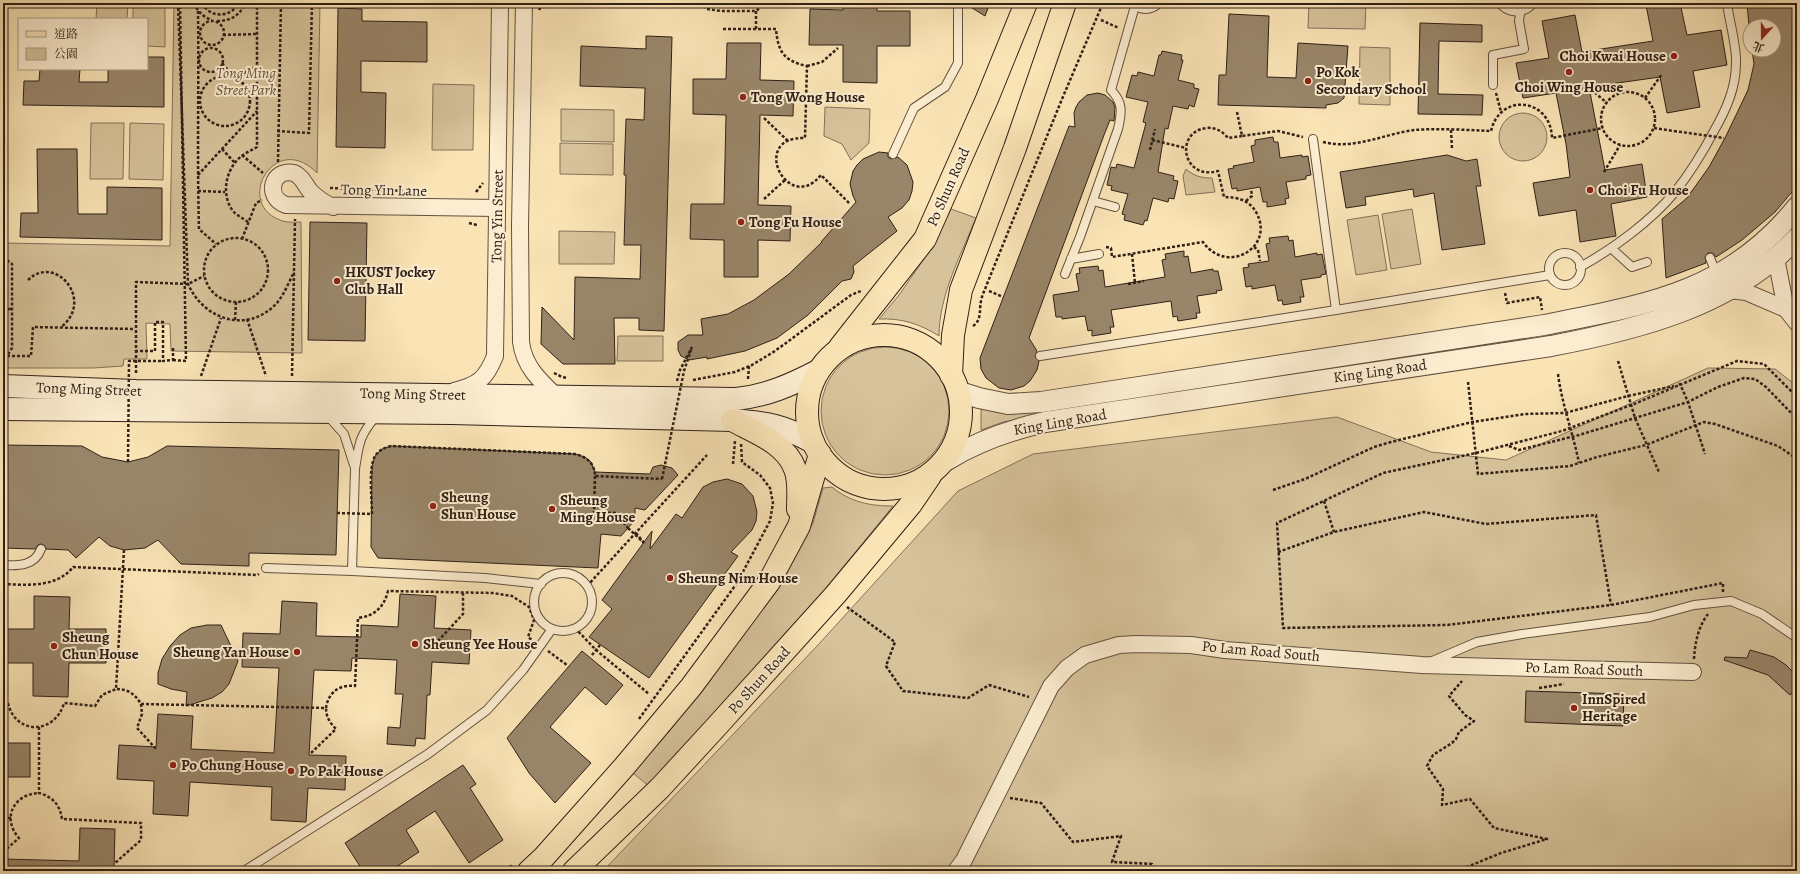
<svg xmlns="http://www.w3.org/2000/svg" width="1800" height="874" font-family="Alegreya,'Noto Serif TC',serif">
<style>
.green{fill:#d7c39b;stroke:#837259}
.building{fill:#99866a;stroke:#2f2017}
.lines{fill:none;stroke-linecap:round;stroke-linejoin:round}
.service-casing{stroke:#62513f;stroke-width:10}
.minor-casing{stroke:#62513f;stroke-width:18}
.tertiary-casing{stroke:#62513f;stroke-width:22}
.secondary-casing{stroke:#2f2017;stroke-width:24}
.primary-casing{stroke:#2f2017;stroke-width:24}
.path{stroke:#2f2017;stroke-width:2.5;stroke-dasharray:3 2;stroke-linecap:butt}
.service{stroke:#fcedd0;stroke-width:8}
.minor{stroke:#fcedd0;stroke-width:16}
.tertiary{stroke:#fcedd0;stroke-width:20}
.secondary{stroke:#fcedd0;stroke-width:22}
.primary{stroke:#fae4b6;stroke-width:22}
.path-bridge{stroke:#2f2017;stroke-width:2.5;stroke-dasharray:3 2;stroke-linecap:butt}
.poi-dot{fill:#8f2418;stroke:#fcedd0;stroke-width:1.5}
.labels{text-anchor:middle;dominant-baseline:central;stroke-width:4;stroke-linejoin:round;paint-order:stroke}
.poi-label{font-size:15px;font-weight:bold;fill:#2f2017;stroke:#fcedd0;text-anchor:start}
.park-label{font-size:15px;font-style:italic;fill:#61513f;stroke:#fcedd0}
.street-label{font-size:15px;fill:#2f2017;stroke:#fcedd0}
</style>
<rect width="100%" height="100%" fill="#fae4b6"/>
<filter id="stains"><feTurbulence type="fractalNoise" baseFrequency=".005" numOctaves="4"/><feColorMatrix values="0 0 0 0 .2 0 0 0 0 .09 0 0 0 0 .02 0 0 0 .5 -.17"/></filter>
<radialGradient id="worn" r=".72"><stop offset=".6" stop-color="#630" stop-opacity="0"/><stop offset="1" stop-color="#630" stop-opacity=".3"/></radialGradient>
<g class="green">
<polygon points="97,3 128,3 127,19 96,19"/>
<polygon points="133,3 165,3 165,47 147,46 147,19 133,19"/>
<path d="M174,3H320L317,173C275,130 234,203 280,220C286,223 295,222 301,222L302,353L171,351L170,324L146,323L147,359H124L123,366L93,368H3V243L170,246Z"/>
<polygon points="1309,3 1366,3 1365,29 1308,28"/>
<polygon points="1360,47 1390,48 1390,105 1359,104"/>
<polygon points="433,84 474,85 473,150 432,150"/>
<polygon points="825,107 870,109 869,143 851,160 842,144 824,136"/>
<polygon points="561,109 614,110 614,142 561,141"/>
<circle cx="1523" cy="137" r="24"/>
<polygon points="91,123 124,123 123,179 90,179"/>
<polygon points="130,123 164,124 163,180 129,179"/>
<polygon points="560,143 613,144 613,175 560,174"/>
<path d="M1186,169C1194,176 1201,178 1212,178L1215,192L1186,195L1183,176Z"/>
<path d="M951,209L976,218C961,255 939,295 939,336C920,324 902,318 879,319L899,295L926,256Z"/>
<polygon points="1412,209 1421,264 1391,269 1382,214"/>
<polygon points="1378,215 1387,270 1356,275 1347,220"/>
<polygon points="559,231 615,232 614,264 559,264"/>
<polygon points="618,336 663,336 663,361 617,361"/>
<circle cx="885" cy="411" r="64"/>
<polygon points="1708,368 1775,369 1797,386 1797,871 603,871 818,645 958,491 1033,454 1337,417 1431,452 1506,460"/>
<polygon points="981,409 1004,412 1038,411 1038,416 1003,422 981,430"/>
<path d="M832,487C850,502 870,506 893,506L804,615L650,787L633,773L672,728L770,598L813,523L823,488Z"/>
</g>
<g class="building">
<polygon points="843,3 877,3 877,11 910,11 910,46 877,46 877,83 843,82 843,45 809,45 810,9 843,10"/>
<polygon points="964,3 990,3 985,16"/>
<polygon points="1658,3 1680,3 1687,35 1721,30 1727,65 1693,71 1700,107 1667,113 1660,77 1589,87 1605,170 1642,164 1647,197 1611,204 1616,236 1580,242 1576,210 1539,216 1533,183 1570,177 1566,144 1556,93 1523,98 1516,63 1549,58 1542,21 1575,15 1582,52 1653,41 1646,5"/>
<polygon points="1747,3 1797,3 1797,186 1775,212 1742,240 1716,257 1713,253 1708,253 1705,257 1706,263 1666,278 1662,219 1687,198 1709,167 1725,138 1748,90 1754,64 1752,50 1774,50 1774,26 1749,26"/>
<polygon points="338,8 362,9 362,21 427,22 427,62 361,61 361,92 386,93 385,148 336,147"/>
<polygon points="1229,14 1269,16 1267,77 1296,78 1298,43 1348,46 1344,98 1338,103 1326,105 1326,108 1218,105 1219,75 1226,75"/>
<polygon points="1420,23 1482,25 1482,42 1439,41 1438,94 1483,95 1482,115 1418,114"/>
<polygon points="646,36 672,37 664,331 639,330 639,318 614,318 615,364 563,364 541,344 542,307 574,340 575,277 640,279 641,245 624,245 626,175 624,175 626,119 644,120 645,88 580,86 581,46 646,49"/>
<polygon points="727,43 761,43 760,80 794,81 793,116 760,115 758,205 791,206 790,241 758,240 758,277 724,277 724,240 690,239 691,204 724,204 726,115 693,114 693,79 726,79"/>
<polygon points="1162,51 1182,55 1181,60 1183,60 1178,80 1194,84 1194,88 1199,89 1194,107 1189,105 1188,109 1173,106 1168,129 1165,128 1158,172 1174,176 1173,180 1178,181 1174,199 1169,198 1168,202 1153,198 1147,221 1145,220 1143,225 1124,220 1125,215 1122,214 1128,194 1111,190 1112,186 1107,185 1111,167 1116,168 1117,164 1134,168 1146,123 1143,122 1148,102 1126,97 1132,75 1137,76 1138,72 1154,76 1159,55 1161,55"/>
<polygon points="147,57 164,57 164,107 23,105 24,81 39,81 40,69 80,69 79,82 108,82 108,69 147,69"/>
<polygon points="1098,93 1105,95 1113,102 1115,108 1114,121 1110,120 1104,135 1029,338 1037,351 1035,356 1039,361 1037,370 1030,381 1024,386 1011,390 999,388 986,378 981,369 980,358 1069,126 1075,127 1074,113 1076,107 1079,102 1087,95"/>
<polygon points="1273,137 1274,142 1278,142 1280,158 1302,155 1302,157 1308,156 1311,175 1306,176 1306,179 1286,182 1289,198 1285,199 1286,204 1267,207 1267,202 1263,202 1260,187 1237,191 1237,188 1232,189 1228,169 1234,168 1233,166 1254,162 1251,146 1255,145 1255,140"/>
<polygon points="37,149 77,149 78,214 107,214 107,187 162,188 162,240 20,237 21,213 38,213"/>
<polygon points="879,152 888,153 888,157 891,159 898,157 907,165 913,182 912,191 909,200 902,208 888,217 897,231 853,266 854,272 851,279 842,281 808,315 777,338 745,351 707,359 707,357 689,360 681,356 678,350 678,342 688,335 703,335 701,319 728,314 754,300 789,274 822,242 821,242 856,202 853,196 850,184 853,171 857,165 863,159"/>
<polygon points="1447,155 1466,161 1477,159 1481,186 1476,186 1485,244 1442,250 1434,193 1414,197 1413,189 1365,197 1366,205 1346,208 1340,172"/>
<polygon points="310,222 367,223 365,341 308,340"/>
<polygon points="1288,236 1289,241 1293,240 1295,257 1317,253 1317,255 1322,254 1326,274 1321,275 1321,277 1301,280 1304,297 1300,297 1301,302 1283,305 1282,300 1278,301 1275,285 1252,289 1252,286 1246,287 1243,268 1249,267 1248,264 1269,261 1266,244 1270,243 1269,238"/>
<polygon points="1184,251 1184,257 1188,256 1191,273 1213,269 1213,271 1218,271 1222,290 1216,291 1217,293 1197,296 1200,313 1196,313 1197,318 1178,321 1177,316 1173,317 1171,301 1111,310 1114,327 1110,327 1111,333 1092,336 1092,330 1088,331 1085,316 1062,319 1062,317 1056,317 1053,295 1079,291 1076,274 1080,273 1079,268 1098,266 1099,271 1103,270 1105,287 1165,277 1162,260 1166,259 1165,254"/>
<polygon points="3,445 82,446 102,457 128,462 148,457 167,446 339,450 336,555 249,553 249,566 181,564 158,540 145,548 124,550 110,546 99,537 76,558 68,550 46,549 45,546 41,544 38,545 35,549 3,548"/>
<polygon points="391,446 575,454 585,457 591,462 595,472 650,474 653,467 661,465 672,468 678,475 645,510 635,508 635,520 621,536 601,534 598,568 378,558 371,547 372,466 375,456 382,449"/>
<polygon points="727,479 742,484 753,496 757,512 756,521 752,530 731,552 738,556 649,678 589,637 612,609 602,600 652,531 650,549 676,514 682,518 703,487 713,482"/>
<polygon points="400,594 436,596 434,628 471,630 469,664 432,662 430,695 427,695 425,739 416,738 415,746 387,744 388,727 400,728 403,694 395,694 397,660 352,658 351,671 314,670 309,755 346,756 345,790 308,788 306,822 271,820 272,787 190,782 188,816 153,814 154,781 117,779 119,745 156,747 158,714 193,716 191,749 274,753 279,668 242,667 243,633 280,634 282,601 317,603 316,636 361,637 361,625 398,627"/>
<polygon points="34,596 70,597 69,629 106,629 106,663 69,663 68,697 33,696 33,663 3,663 3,629 34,629"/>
<polygon points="207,625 221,625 238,661 229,684 222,692 212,698 186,706 187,692 171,689 158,684 158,673 162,659 170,646 180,635 191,628"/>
<polygon points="1750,650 1774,657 1786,665 1797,676 1797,687 1790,695 1768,675 1724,660 1725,657 1747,658"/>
<polygon points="582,651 623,685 606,705 585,687 550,727 591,763 555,803 529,773 507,738"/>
<polygon points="1526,691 1624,694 1623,726 1525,722"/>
<rect x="3" y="743" width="27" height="34"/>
<polygon points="463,765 476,784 470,788 503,840 469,863 435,811 406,830 419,852 390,871 363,871 345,843"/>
<polygon points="80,828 115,829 114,871 3,871 3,859 79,861"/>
</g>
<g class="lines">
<g class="service-casing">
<g id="service">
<path d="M1132,3C1140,11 1151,11 1159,3"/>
<polyline points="1493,85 1493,55 1524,49 1519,21 1521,7"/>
<polyline points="1313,139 1336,310"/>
<polyline points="893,154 914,108 945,87 958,63 958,3"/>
<polyline points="1093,201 1115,207"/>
<polyline points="1611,248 1632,267 1647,262"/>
<circle cx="1565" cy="269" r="16"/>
<polyline points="1710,258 1717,275"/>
<polyline points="1071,259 1099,254"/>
<path d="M1580,267C1613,249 1651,221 1675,192C1690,173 1703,152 1714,131C1726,110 1736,88 1736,63C1737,47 1729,20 1727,3"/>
<path d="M1065,274L1080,237L1118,129C1122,112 1123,102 1111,90L1135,6"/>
<polyline points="1040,356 1336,310 1550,275"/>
<polyline points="328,416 344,434 354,465"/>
<path d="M3,565C18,566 35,566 41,549"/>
<path d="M266,568L352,571L355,469C359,443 359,436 377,415"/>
<polyline points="352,571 485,578 541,584"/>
<circle cx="563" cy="602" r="29"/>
<polyline points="1430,662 1477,642 1522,634 1650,617 1694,605 1731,601 1762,614 1797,638"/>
<polyline points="244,871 428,754 487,710 523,670 552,629"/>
</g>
</g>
<g class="minor-casing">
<g id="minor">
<path d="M524,3L520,226L521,342C524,366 539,380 556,396"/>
<path d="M1505,3C1512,9 1521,9 1528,3"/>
<path d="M333,207C324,203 317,198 310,191C305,185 302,176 294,173C272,168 264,197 286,205L497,208"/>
<polyline points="1776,258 1786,309 1797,323"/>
<polyline points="1729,290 1746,292 1786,309"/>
<path d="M454,391C478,385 486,379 495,356L500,3"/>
<polyline points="956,871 964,860 1051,686 1067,668 1085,655 1119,645 1136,644 1191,645 1225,650 1422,665 1693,672"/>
</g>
</g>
<g class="tertiary-casing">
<g id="tertiary">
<path d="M960,392L979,398L1008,404L1041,402L1544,325C1645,305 1728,293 1797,207"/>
<path d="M947,460C978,441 1010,430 1045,422L1551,346C1641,329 1731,306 1797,238"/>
</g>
</g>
<g class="secondary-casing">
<g id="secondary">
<path d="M3,386L136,391L736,399C766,396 791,385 818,371"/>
<path d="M3,409L451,413L732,420C767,423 782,425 813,442"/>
</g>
</g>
<g class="primary-casing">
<g id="primary">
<circle cx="884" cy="412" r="77"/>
<polyline points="840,347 925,239 987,99 1026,3"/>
<polyline points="951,375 953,335 961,290 1015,148 1065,3"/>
<path d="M732,420C754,432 786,443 795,469C800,481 798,496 798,509"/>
<polyline points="529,871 544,857 624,767 691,687 769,582 799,526 820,454"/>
<polyline points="574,871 660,788 717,726 836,594 911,504 930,476"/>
</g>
</g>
<g class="path">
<path d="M178,3L188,284C204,320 247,334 276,304C284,295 289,282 294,272"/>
<path d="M194,3C198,12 203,17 212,20"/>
<path d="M202,3C210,18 228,18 238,5"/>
<polyline points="699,3 707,9 721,11 756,11 766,3"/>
<polyline points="539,10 543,3"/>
<path d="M198,11C199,84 197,156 199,229L216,244"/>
<polyline points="1101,20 1119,28"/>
<path d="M217,21C230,21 240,16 245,3"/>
<circle cx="212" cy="33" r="12"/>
<path d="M723,29H776C778,52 784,61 807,66L805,138C748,136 788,216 821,175L849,203"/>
<polyline points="756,29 756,11"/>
<polyline points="223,35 257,34"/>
<circle cx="211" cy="60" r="12"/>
<path d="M222,63C231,77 244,75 256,67"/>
<polyline points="807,66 822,62 838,48"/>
<circle cx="225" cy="101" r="25"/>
<polyline points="1587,86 1607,103"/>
<circle cx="1628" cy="119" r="27"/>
<polyline points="1496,93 1501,112"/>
<polyline points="1645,98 1662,74"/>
<polyline points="1237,112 1242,136 1278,131 1303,137"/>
<polyline points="764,118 788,141"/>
<polyline points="1654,128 1674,131"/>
<polyline points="1451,130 1452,149"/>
<polyline points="277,131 309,133 312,3"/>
<polyline points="1152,140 1186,148"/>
<path d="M1323,142C1354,150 1384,134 1414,130C1439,128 1466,130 1491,131C1500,92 1551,98 1552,138L1603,128"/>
<polyline points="222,149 235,163"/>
<polyline points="1150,150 1155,129"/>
<polyline points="242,155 263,173"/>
<polyline points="278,162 281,3"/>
<polyline points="1604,172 1620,145"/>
<polyline points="198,175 257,111"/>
<polyline points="330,188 407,191"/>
<polyline points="198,191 225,192"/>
<polyline points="476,192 483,183"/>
<polyline points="764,199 785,180"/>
<polyline points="1246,201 1252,196 1251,189"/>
<path d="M248,222C244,219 236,215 233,211C220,194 226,167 243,155C247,152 252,150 257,147V3"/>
<polyline points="469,223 477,225"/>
<circle cx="236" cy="270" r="32"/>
<polyline points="242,239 256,203 262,200"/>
<path d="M1106,247L1111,248L1112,257L1203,242C1227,276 1276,247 1256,212C1249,200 1237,197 1224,197L1218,171C1182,181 1174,131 1207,128C1216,127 1223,132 1228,138L1242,136"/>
<polyline points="1254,247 1258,250 1260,261"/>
<polyline points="1132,254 1135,283"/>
<polyline points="3,257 12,264 12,348 7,356 3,355"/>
<path d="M28,280C56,253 95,301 61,327"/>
<polyline points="1128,284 1144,281"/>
<polyline points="989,291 1003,297"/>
<polyline points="1505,293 1507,303 1540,297 1542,310"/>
<polyline points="3,309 11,309"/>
<polyline points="247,319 266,376"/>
<polyline points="235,320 236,302"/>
<path d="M973,326C982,320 979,310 981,301C982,295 985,290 987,284L1062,99L1103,3"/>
<polyline points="135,351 155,351 155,322 163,322 163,361 173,360 173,346"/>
<polyline points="7,356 31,356 33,327 135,329"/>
<polyline points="1618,361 1635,418 1659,472"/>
<polyline points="136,373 136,282 188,284 204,276"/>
<polyline points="554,373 562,377 568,378"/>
<path d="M1558,374C1562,405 1573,433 1579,463"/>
<polyline points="201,376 221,318"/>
<polyline points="292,376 295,219"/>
<polyline points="748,379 749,366"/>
<polyline points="693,380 735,372 752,365 775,351 851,295 861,291"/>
<polyline points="677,381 680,370 692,347"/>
<polyline points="1468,382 1478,474 1570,466 1597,457 1646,445 1704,422 1715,424 1778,446 1797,459"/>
<polyline points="1679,385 1680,384 1688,402 1705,454"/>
<polyline points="1509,446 1519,450 1579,435 1688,402 1718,387 1744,378 1755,379 1766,387 1797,419"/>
<polyline points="733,464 735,441"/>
<polyline points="595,476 594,512 616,513 628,528"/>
<polyline points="1273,490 1305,479 1374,447 1391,442 1472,422 1525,414 1565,413 1628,396 1674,386"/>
<polyline points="1324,501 1334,532"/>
<path d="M372,514C372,499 368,469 375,456C379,450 384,448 391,446L575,454C586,457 595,463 595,476L662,479"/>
<polyline points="636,533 644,543"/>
<path d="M124,550L116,689C128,689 135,694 141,704L326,708C328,693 339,684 355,686L358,618C375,616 384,607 388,591L493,593L512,596L529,607L534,620L528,637L532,640"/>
<polyline points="1278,552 1334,532 1424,512 1486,524 1596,515 1611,605"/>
<path d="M3,584C26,585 57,588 73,567L257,575L259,574"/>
<polyline points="587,586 707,455"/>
<polyline points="1723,592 1723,583 1611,605 1447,625 1283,628 1277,523 1383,473 1476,453 1562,431 1634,404 1737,361 1764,364 1797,397"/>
<polyline points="847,607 895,642 886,666 903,691 968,698 989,685 1029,697"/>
<polyline points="575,628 596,650 649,694"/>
<polyline points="438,641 463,614 463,593"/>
<polyline points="548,651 567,665"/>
<polyline points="592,655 600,645"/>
<path d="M1694,659C1695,643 1698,627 1708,614"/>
<polyline points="1539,688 1564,684"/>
<path d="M3,703H8C15,735 55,735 64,703L95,706L102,695L116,689"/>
<polyline points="141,704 142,714 137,728 157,750"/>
<polyline points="639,719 737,583 770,521 773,503 770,488 760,475 742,462 741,443"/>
<path d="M39,727V793C53,797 60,805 62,819L141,823V840L115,863"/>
<path d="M311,753L336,729C330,723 326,717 326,708"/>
<polyline points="1010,798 1041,803 1073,842 1121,836 1112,862 1152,864 1155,871"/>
<polyline points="3,818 11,818"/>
<path d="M3,852L19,838C1,818 14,794 39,793"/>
<polyline points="506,871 512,865"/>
<polyline points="1457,871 1501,853 1547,839 1494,828 1470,799 1442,805 1443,789 1427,766 1433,755 1452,743 1456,739 1459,732 1474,721 1465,715 1449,696 1462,681"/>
</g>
<use href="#service" class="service"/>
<use href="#minor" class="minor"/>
<use href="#tertiary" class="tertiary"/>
<use href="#secondary" class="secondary"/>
<use href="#primary" class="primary"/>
<g class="path-bridge">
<polyline points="1674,131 1724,138"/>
<polyline points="173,360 186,361 180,3"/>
<polyline points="128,462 129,361 163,361"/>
<polyline points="662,479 684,371 692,347"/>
<polyline points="337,513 372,514"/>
<polyline points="628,528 644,543"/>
</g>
</g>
<g class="poi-dot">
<circle cx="1674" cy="56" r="4"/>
<circle cx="1569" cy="72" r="4"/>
<circle cx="1308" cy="81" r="4"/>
<circle cx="743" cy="97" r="4"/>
<circle cx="1590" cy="190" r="4"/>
<circle cx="741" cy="222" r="4"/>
<circle cx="337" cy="281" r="4"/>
<circle cx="433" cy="506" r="4"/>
<circle cx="552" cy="509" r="4"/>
<circle cx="670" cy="578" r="4"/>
<circle cx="415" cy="644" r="4"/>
<circle cx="54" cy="646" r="4"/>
<circle cx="297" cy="652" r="4"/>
<circle cx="1574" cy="708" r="4"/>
<circle cx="173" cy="765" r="4"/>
<circle cx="291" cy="771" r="4"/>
</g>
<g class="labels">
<g class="poi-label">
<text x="1666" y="56" text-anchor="end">Choi Kwai House</text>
<text x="1316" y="72">Po Kok<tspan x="1316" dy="17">Secondary School</tspan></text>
<text x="1569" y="87" text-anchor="middle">Choi Wing House</text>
<text x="751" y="97">Tong Wong House</text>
<text x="1598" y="190">Choi Fu House</text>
<text x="749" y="222">Tong Fu House</text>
<text x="345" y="272">HKUST Jockey<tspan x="345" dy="17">Club Hall</tspan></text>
<text x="441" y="497">Sheung<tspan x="441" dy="17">Shun House</tspan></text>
<text x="560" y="500">Sheung<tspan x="560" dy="17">Ming House</tspan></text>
<text x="678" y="578">Sheung Nim House</text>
<text x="62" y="637">Sheung<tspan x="62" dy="17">Chun House</tspan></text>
<text x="423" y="644">Sheung Yee House</text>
<text x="289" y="652" text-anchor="end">Sheung Yan House</text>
<text x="1582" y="699">InnSpired<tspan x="1582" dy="17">Heritage</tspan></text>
<text x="181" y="765">Po Chung House</text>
<text x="299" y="771">Po Pak House</text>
</g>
<g class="park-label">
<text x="246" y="73">Tong Ming<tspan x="246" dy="17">Street Park</tspan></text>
</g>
<g class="street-label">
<text transform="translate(948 187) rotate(-66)">Po Shun Road</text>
<text transform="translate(384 190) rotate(1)">Tong Yin Lane</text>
<text transform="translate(497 216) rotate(-89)">Tong Yin Street</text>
<text transform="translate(1380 371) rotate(-8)">King Ling Road</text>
<text transform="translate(89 389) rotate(2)">Tong Ming Street</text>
<text transform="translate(413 394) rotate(1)">Tong Ming Street</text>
<text transform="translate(1060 422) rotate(-10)">King Ling Road</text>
<text transform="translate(1261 651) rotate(5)">Po Lam Road South</text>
<text transform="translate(1584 669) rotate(2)">Po Lam Road South</text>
<text transform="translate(759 680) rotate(-48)">Po Shun Road</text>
</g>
</g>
<rect width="1800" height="874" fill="none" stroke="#fae4b6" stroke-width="16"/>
<rect x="4" y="4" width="1792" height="866" fill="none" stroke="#2f2017" stroke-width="2"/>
<rect x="8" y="8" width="1784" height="858" fill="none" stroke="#2f2017"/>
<rect x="18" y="18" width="130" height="52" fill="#fcedd0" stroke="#aa9b86"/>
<rect x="26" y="31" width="20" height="6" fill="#fae4b6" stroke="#aa9b86"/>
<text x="54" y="38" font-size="12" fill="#2f2017">道路</text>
<rect x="26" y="48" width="20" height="12" fill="#d7c39b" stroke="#aa9b86"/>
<text x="54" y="58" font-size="12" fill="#2f2017">公園</text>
<g transform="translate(1762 38) rotate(201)"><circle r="19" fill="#fcedd0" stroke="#aa9b86"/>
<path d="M0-3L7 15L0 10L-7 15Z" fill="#8f2418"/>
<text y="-6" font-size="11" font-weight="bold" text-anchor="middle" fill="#2f2017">北</text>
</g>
<rect width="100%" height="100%" filter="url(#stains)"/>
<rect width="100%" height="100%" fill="url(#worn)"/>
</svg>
